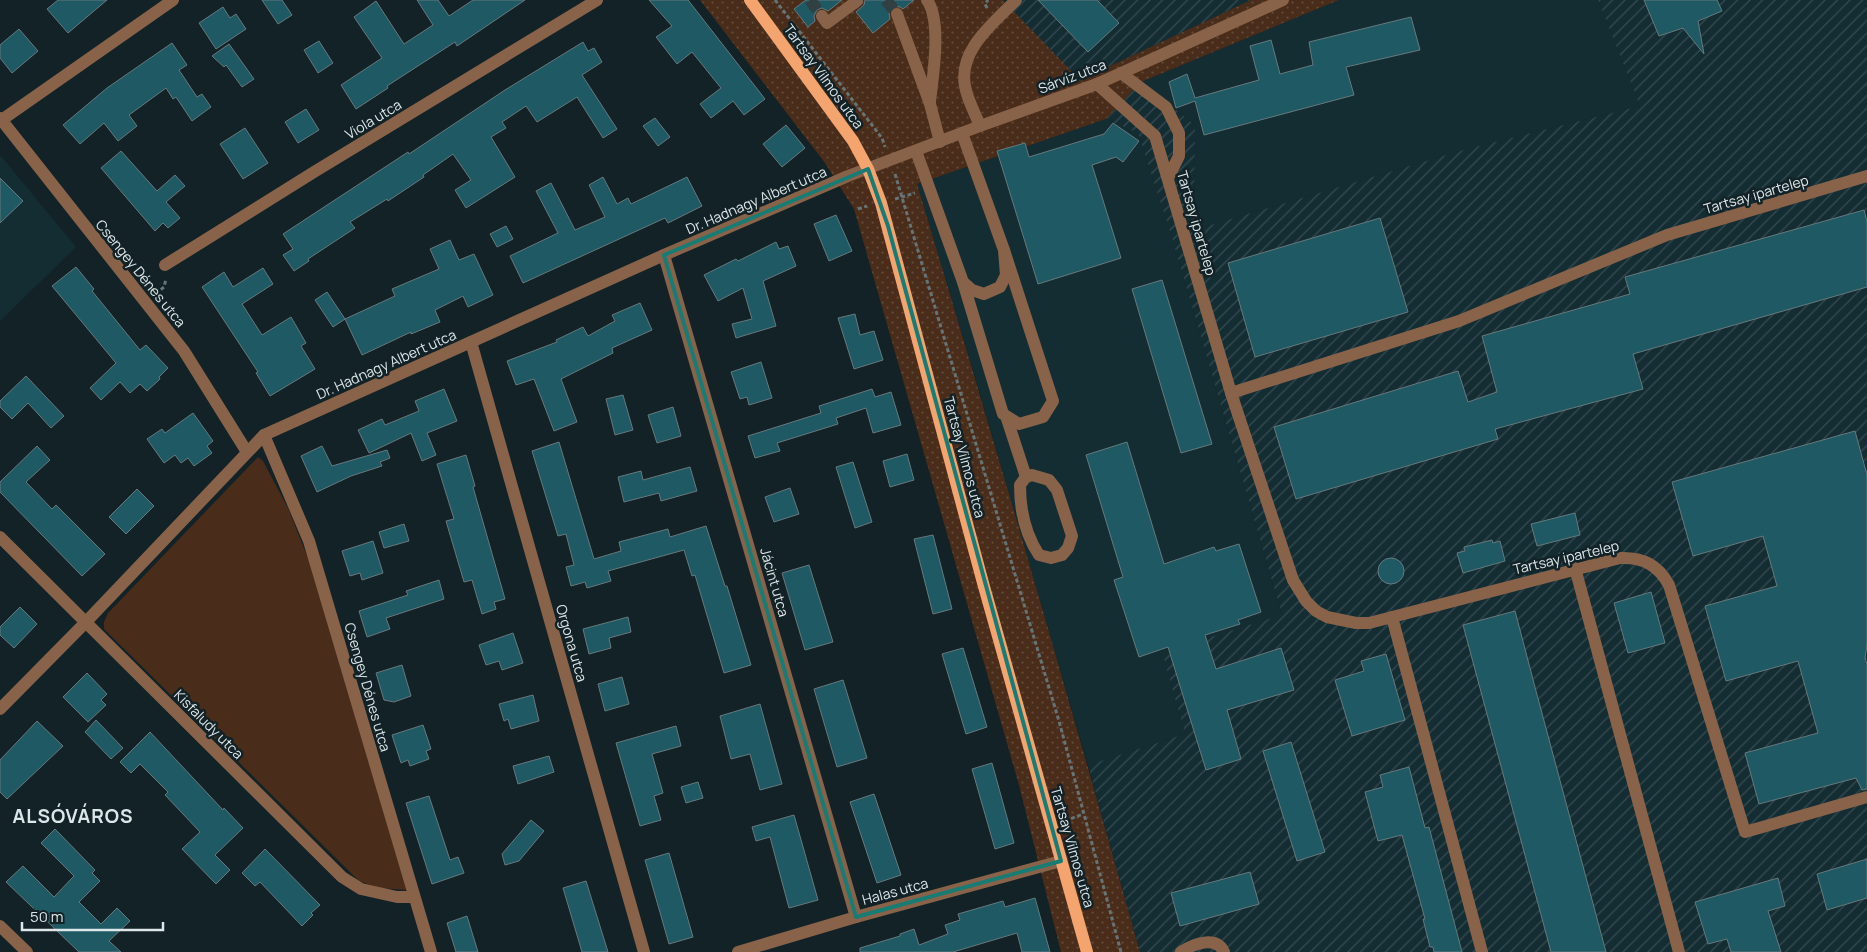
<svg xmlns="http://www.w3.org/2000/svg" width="1867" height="952" font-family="Manrope,sans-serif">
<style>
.built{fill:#142d33}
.industrial{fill:url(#industrial-furrows)}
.grass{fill:url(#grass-dots)}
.park{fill:#492c19}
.building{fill:#1e5964;stroke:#67797d}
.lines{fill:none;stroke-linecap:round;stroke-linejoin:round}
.minor-tunnel{stroke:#304043;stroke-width:12;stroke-dasharray:12 6;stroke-linecap:butt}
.path{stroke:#667477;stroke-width:3;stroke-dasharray:4 2.5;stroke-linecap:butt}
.minor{stroke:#886249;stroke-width:12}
.major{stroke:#f3a46f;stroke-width:12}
.marked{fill:none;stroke:#197c74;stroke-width:4;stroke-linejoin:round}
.labels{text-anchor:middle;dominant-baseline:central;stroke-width:5;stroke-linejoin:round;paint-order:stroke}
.street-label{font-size:14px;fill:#dde7e9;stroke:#122226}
.district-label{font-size:19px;font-weight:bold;letter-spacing:1px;fill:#dde7e9;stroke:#122226}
</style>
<defs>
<pattern id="industrial-furrows" width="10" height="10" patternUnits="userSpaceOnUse" patternTransform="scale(1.25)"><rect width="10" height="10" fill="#142d33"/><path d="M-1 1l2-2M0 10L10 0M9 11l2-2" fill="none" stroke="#364b51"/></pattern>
<pattern id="grass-dots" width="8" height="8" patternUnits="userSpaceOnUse" patternTransform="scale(1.25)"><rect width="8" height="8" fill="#492c19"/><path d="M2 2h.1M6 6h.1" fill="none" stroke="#634b3a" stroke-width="1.8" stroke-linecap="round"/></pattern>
</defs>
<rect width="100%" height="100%" fill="#122226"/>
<g class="built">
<polygon points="1339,0 1598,0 1640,106 1463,150 1194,230 1195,125 1141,82"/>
<polygon points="1106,119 1138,133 1172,238 1282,616 1162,652 1185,734 1088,765 977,383 917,184"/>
<polygon points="0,155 76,247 0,321"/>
</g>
<g class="industrial">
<polygon points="1003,0 1251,0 1080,80"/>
<polygon points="1598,0 1867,0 1867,952 1140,952 1088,765 1185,734 1162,652 1282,615 1172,238 1138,133 1106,119 1141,82 1195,125 1194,230 1463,150 1640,106"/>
</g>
<path class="grass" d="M700,0H1003L1080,80L1251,0H1339L1141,82L1106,119L917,184C994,439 1068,695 1140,952H1061L1019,785L854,209L825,163Z"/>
<polygon class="park" points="258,457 263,461 288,508 309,561 407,890 378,888 359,881 104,629 104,622 108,613"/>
<g class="building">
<polygon points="58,0 107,0 68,33 47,9"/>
<polygon points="262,0 282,0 292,15 278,24"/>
<polygon points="417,0 438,0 449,16 473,0 525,0 457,46 455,42 387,86 388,88 356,109 341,85 382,58 354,17 376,1 404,44 433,25"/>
<polygon points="649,0 688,0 765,99 744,115 733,101 711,118 700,104 721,88 692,52 677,64 656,37 672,26"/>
<polygon points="806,0 842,0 828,11 822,8 817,10 814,16 815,21 808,27 794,9"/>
<polygon points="865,0 914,0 903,9 898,6 891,8 889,13 890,19 873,33 856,12 864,5"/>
<polygon points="1038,0 1097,0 1119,23 1088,52"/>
<polygon points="1644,0 1717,0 1722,11 1698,21 1704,54 1683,28 1659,36"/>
<polygon points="223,7 230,18 236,14 246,29 216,49 199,23"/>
<polygon points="1411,17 1420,50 1346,67 1354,95 1204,135 1195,101 1176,108 1169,82 1187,74 1195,98 1259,80 1250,46 1271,40 1280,74 1313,65 1309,42"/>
<polygon points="19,29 38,51 12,73 0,58 0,45"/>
<polygon points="319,41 333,63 318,73 304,50"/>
<polygon points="583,42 588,51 594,48 602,62 582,75 617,129 603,138 577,97 537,122 526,106 502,122 506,128 491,137 515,177 466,208 455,190 471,180 453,154 423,175 424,177 388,201 387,199 350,222 355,228 308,259 309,261 294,271 283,255 293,249 283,234 408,152 409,154 505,90"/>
<polygon points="172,43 187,65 179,70 197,97 202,94 211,107 192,121 176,97 173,99 166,88 129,115 137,126 118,141 104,123 80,144 63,125 107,88"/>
<polygon points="229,44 254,79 242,87 226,65 224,67 212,56"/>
<polygon points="306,109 319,130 298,143 285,122"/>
<polygon points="655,118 670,137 658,146 643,126"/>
<polygon points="1113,123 1139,141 1123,162 1116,157 1092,165 1121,258 1038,284 997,151 1025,143 1029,157 1104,134"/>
<polygon points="786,125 805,148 782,167 763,144"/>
<polygon points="245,128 268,163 243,179 220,144"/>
<polygon points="121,151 157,191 175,175 185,186 166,202 180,218 168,228 163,223 155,231 101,168"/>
<polygon points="603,177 617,204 628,198 631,204 687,177 702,206 668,223 665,218 523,283 510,256 558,233 536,191 551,183 575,230 605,217 589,185"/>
<polygon points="0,178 23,201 0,223"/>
<polygon points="1864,210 1867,221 1867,287 1633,354 1643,389 1495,429 1498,439 1296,499 1274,427 1458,371 1468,402 1497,392 1482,336 1630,294 1625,277"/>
<polygon points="836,215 852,251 829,261 814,224"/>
<polygon points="1380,218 1408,312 1255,357 1228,263"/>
<polygon points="506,226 513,239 497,247 490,234"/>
<polygon points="450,240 459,260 474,254 493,295 468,307 463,296 435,310 440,322 411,334 411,332 362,355 345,319 395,296 392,289 439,269 430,249"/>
<polygon points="776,242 779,249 788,246 796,266 763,281 776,326 736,338 732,324 752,319 743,288 718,301 704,275 736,259 738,261"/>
<polygon points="76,267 94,289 92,291 140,350 146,345 168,368 159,377 160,379 147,391 140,384 130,393 120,382 101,400 90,388 116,363 52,286"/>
<polygon points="263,268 273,284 242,304 262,335 291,317 306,343 301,346 315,369 270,396 256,373 258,372 202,287 224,272 233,287"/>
<polygon points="1162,280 1212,444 1181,453 1132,289"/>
<polygon points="327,292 345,319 333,327 315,300"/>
<polygon points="640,303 652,330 612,348 613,353 561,379 577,422 554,431 534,379 516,385 507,361 557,342 556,340 583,327 588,336 615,321 612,315"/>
<polygon points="855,314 860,335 874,331 883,360 854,369 838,318"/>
<polygon points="761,362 772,398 749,405 747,397 740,399 731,372"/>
<polygon points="26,376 64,416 51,428 28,403 12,419 0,407 0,401"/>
<polygon points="444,389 457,421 427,433 436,455 422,461 411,433 369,453 358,430 382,419 385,425 419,411 415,401"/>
<polygon points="872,389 875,397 891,392 901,425 873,433 866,408 836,418 838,424 777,443 780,451 755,458 748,436 821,413 819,406"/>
<polygon points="623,395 633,430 615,435 606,399"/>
<polygon points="673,407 681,436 657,443 648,415"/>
<polygon points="193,413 213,441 207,446 212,453 194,466 188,458 181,463 175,455 164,463 147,439 162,429 165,433"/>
<polygon points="1855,431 1867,475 1867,645 1865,658 1867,664 1867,789 1862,790 1856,778 1759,804 1745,753 1818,733 1798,661 1726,681 1705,606 1777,586 1763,536 1693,556 1672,482"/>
<polygon points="559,442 594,559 621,551 619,542 668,529 670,537 706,526 725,586 727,586 751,665 724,673 695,575 692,576 684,550 608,571 611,581 587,588 585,582 571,586 566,567 574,565 566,534 558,536 532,451"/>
<polygon points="1127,442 1164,564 1214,547 1216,551 1239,544 1261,612 1238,620 1240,624 1205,635 1216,669 1281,648 1294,690 1227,710 1241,759 1206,770 1168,647 1139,657 1114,580 1123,577 1086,455"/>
<polygon points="37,446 50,460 26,482 52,509 56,505 105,554 82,576 0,492 0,482"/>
<polygon points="322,446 332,466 387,450 390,458 380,462 382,466 351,476 317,492 301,456"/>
<polygon points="907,454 914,480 890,487 883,461"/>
<polygon points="466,455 475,486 473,487 505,599 494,602 496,609 482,614 472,580 464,582 446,521 454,519 437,464"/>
<polygon points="853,462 872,522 855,528 836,467"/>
<polygon points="690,467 697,491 661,501 659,493 624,502 618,477 641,471 643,480"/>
<polygon points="790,488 799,514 774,522 765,497"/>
<polygon points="137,489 154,506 126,534 109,517"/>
<polygon points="1575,513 1580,535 1537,546 1531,524"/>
<polygon points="404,524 409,541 384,548 379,532"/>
<polygon points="933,535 952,609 933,614 914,539"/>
<polygon points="1492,540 1493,543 1500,541 1505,561 1463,573 1457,553 1465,551 1464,547"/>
<polygon points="373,541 383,573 362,580 360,573 350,576 342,551"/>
<circle cx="1391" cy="571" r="13"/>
<polygon points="809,565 833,642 805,650 782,573"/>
<polygon points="439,580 444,599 386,618 390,629 367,637 359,611 408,595 406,591"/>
<polygon points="1651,592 1665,643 1628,653 1614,603"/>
<polygon points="20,607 37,624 14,648 0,635 0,627"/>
<polygon points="1515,611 1536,691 1606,952 1551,952 1463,625"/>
<polygon points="628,617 631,632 609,638 611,648 589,654 583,629"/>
<polygon points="513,633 523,663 502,670 499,661 486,665 479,645"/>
<polygon points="963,648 987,727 966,734 942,654"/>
<polygon points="1386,654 1405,720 1352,736 1335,680 1364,671 1361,661"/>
<polygon points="402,665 411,696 394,702 384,700 376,673"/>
<polygon points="87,673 107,694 101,700 106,705 88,722 63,697"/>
<polygon points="622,677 629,704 605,711 598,684"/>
<polygon points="843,680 867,758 837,767 814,689"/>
<polygon points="533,695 539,721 511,729 508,719 504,721 499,704"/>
<polygon points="760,704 782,784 760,790 750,754 731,759 720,716"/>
<polygon points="96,720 123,748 111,759 85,732"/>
<polygon points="37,721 63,746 7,799 0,792 0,760"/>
<polygon points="423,725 431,749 426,751 429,759 410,766 408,760 401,763 392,735"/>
<polygon points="676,726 681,746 652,754 663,793 654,796 661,820 640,826 616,743"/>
<polygon points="150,732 223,810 224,808 243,828 215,855 230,870 216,884 182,849 200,832 165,795 168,792 140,764 131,773 120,762"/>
<polygon points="1291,742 1325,852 1297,861 1263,751"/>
<polygon points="549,756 554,772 518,784 513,766"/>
<polygon points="992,763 1014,843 995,849 972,769"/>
<polygon points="1409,767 1425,828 1429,827 1462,952 1434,952 1433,947 1430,947 1423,919 1425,919 1402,835 1378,841 1365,792 1383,787 1380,775"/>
<polygon points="698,782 703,798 686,803 681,787"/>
<polygon points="874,794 901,875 877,883 850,802"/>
<polygon points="429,796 450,860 458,857 464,873 432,884 406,803"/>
<polygon points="794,815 818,900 789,908 770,837 756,841 752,827"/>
<polygon points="531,820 544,831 519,861 505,865 502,854"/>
<polygon points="55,829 95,870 92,873 100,881 79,902 101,924 117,908 130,921 109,941 121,952 79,952 6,882 23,866 54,897 74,876 41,843"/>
<polygon points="265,849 320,905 311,913 313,915 302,926 260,882 255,886 242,873"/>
<polygon points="669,853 693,937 669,944 645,860"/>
<polygon points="1867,859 1867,898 1827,910 1817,874"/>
<polygon points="1250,872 1259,904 1180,926 1171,893"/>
<polygon points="1778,878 1785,906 1768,911 1781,952 1731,952 1727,939 1708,944 1695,902"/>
<polygon points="586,881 608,952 582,952 563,888"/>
<polygon points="1035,898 1050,952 1022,952 1017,933 953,952 860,952 860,948 900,936 900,934 914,929 919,945 948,934 945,925 960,920 958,914 1003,901 1005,907"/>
<polygon points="467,916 478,952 456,952 447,923"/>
</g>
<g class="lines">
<g class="minor-tunnel">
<polyline points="810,0 822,16"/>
<polyline points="886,0 897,14"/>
</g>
<g class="path">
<polyline points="775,0 882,138 885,147"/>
<polyline points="987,8 985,4 988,0"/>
<polyline points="895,174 1059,721 1121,952"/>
<polyline points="895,199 915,193"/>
<polyline points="858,209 867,206"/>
<polyline points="156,294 164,287 166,279"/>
<polyline points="1065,821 1083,814"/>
</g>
<g class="minor">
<path d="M927,0C942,21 933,76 930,101"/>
<polyline points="897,14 930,104 940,142"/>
<polyline points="822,16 827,23 857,1"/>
<polyline points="1121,73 1166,107 1179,133 1179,156 1168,178"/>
<path d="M1097,84L1155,136L1231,393L1293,580L1306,601L1316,611L1327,617L1356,623H1369L1620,558C1643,557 1658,565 1669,585L1745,832L1867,797"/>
<polyline points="0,118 184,351 247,452"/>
<polyline points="0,121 173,0"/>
<path d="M980,126C975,113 967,99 965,86C958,50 994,23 1016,0"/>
<polyline points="916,151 963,282 972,290 984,294 1000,287 1006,275 1004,250 962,133"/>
<polyline points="664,255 856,917"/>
<polyline points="165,265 314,172 597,0"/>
<polyline points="963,282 1003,414 1019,424 1043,417 1053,401 1004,250"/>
<polyline points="471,342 644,952"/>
<polyline points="1231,393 1459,321 1667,235 1867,176"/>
<polyline points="1006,416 1026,477"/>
<polyline points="264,435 309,541 431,952"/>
<path d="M1032,475L1049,480L1057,490L1072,536L1068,548L1062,555L1051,558L1039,555C1025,534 1020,509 1020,485L1026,477Z"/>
<polyline points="0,537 342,877 361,889 397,897 414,897"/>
<polyline points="1575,568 1679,952"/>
<polyline points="1392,617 1482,952"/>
<polyline points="0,709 85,623 264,435 664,255 848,176 980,126 1097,84 1283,0"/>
<polyline points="0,926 27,952"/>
<polyline points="738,952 856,917 1061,861"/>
<path d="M1181,952C1193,944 1216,935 1224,952"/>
</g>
<polyline class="major" points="750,0 853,141 868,169 881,203 983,583 1087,952"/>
</g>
<path class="marked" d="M868,169L888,226L1061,861L856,917L664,255Z"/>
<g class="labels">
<g class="street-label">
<text transform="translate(824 76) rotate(54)">Tartsay Vilmos utca</text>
<text transform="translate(1072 76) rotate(-21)">Sárvíz utca</text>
<text transform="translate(373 119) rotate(-31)">Viola utca</text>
<text transform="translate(1756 194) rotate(-16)">Tartsay ipartelep</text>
<text transform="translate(756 200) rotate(-23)">Dr. Hadnagy Albert utca</text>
<text transform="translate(1197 223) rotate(74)">Tartsay ipartelep</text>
<text transform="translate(141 273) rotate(51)">Csengey Dénes utca</text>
<text transform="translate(386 364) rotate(-24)">Dr. Hadnagy Albert utca</text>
<text transform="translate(965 457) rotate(75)">Tartsay Vilmos utca</text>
<text transform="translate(1566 557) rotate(-13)">Tartsay ipartelep</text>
<text transform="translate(775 582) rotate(74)">Jácint utca</text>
<text transform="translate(572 643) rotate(74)">Orgona utca</text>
<text transform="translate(368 687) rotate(74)">Csengey Dénes utca</text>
<text transform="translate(209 724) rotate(45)">Kisfaludy utca</text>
<text transform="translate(1073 847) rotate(74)">Tartsay Vilmos utca</text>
<text transform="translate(895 891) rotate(-15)">Halas utca</text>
</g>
<g class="district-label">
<text x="73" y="816">ALSÓVÁROS</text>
</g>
</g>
<path d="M22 922v8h141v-8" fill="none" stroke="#dde7e9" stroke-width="2.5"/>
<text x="30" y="922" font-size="15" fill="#dde7e9" stroke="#122226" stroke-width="4" paint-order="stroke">50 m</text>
</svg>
